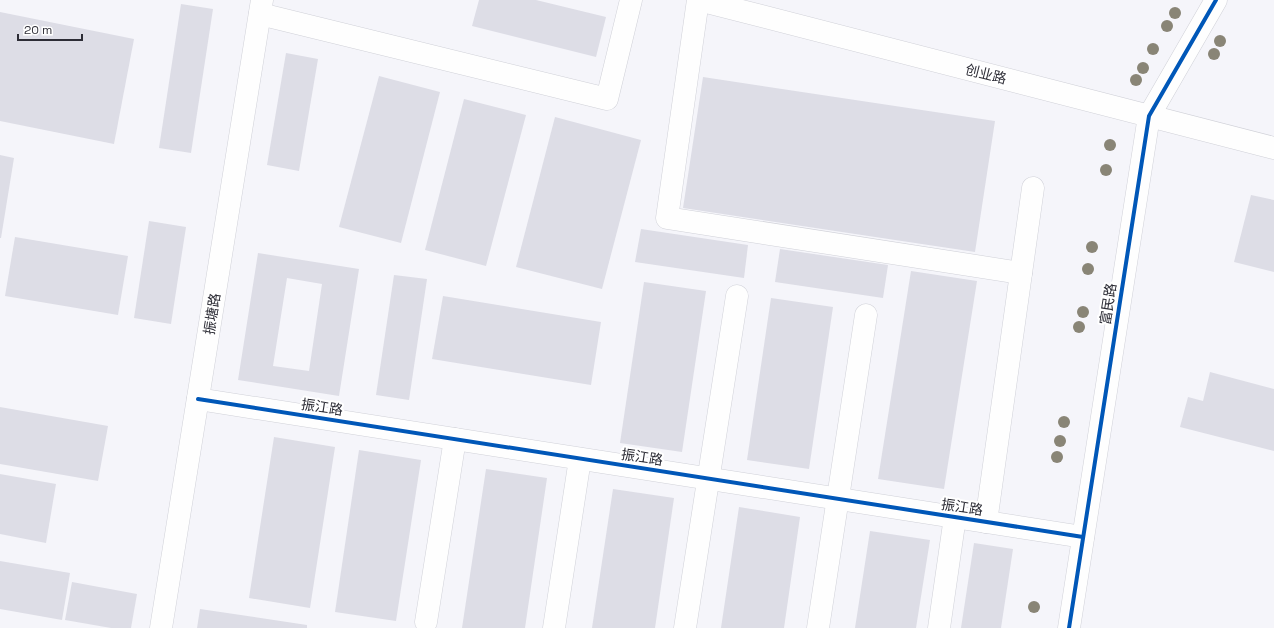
<svg xmlns="http://www.w3.org/2000/svg" width="1274" height="628" font-family="'Space Grotesk','Noto Sans SC',sans-serif">
<style>
.building{fill:#dddde6;fill-rule:evenodd}
.lines{fill:none;stroke-linecap:round;stroke-linejoin:round}
.minor-casing{stroke:#d0d1d8;stroke-width:23}
.minor{stroke:#fefefe;stroke-width:22}
.cycleway-casing{stroke:#fff;stroke-width:6}
.cycleway{stroke:#0057b8;stroke-width:4}
.tree{fill:#898576}
.labels{text-anchor:middle;dominant-baseline:central;stroke-width:4;stroke-linejoin:round;paint-order:stroke}
.street-label{font-size:14px;fill:#2d2d36;stroke:#fff}
</style>
<rect width="100%" height="100%" fill="#f5f5fa"/>
<g class="building">
<polygon points="479,0 536,0 606,17 596,57 472,26"/>
<polygon points="181,4 213,9 191,153 159,148"/>
<polygon points="0,12 134,39 114,144 0,121"/>
<polygon points="286,53 318,59 299,171 267,165"/>
<polygon points="379,76 440,92 401,243 339,227"/>
<polygon points="703,77 995,121 975,252 683,208"/>
<polygon points="464,99 526,115 486,266 425,250"/>
<polygon points="555,117 641,140 602,289 516,267"/>
<polygon points="0,155 14,158 1,238 0,238"/>
<polygon points="1251,195 1274,200 1274,272 1234,262"/>
<polygon points="149,221 186,227 171,324 134,318"/>
<polygon points="641,229 748,245 744,278 635,262"/>
<polygon points="15,237 128,256 118,315 5,296"/>
<polygon points="780,249 888,265 883,298 775,282"/>
<path d="M258,253L359,269L339,396L238,380ZM287,278L322,284L309,371L273,366Z"/>
<polygon points="911,271 977,281 944,489 878,479"/>
<polygon points="394,275 427,279 409,400 376,395"/>
<polygon points="644,282 706,291 682,452 620,443"/>
<polygon points="443,296 601,322 591,385 432,359"/>
<polygon points="771,298 833,307 809,469 747,460"/>
<polygon points="1210,372 1274,389 1274,451 1180,427 1188,397 1203,401"/>
<polygon points="0,407 108,426 98,481 0,464"/>
<polygon points="274,437 335,447 310,608 249,598"/>
<polygon points="359,450 421,460 396,621 335,612"/>
<polygon points="486,469 547,478 525,628 462,628"/>
<polygon points="0,474 56,484 46,543 0,534"/>
<polygon points="613,489 674,498 655,628 592,628"/>
<polygon points="739,507 800,517 784,628 721,628"/>
<polygon points="870,531 930,540 916,628 855,628"/>
<polygon points="974,543 1013,549 1001,628 961,628"/>
<polygon points="0,561 70,573 62,620 0,609"/>
<polygon points="72,582 137,594 131,628 111,628 65,620"/>
<polygon points="200,609 307,625 307,628 197,628"/>
</g>
<g class="lines">
<g class="minor-casing">
<g id="minor">
<polyline points="698,0 667,218 1021,273"/>
<polyline points="699,0 1274,148"/>
<polyline points="260,14 607,99 631,0"/>
<polyline points="198,399 1083,537"/>
<polyline points="986,522 1033,188"/>
<polyline points="426,622 455,439"/>
<polyline points="161,628 262,0"/>
<polyline points="554,628 580,459"/>
<polyline points="685,628 737,296"/>
<polyline points="818,628 866,315"/>
<polyline points="939,628 955,517"/>
<polyline points="1069,628 1149,116 1216,0"/>
</g>
</g>
<use href="#minor" class="minor"/>
<g class="cycleway-casing">
<g id="cycleway">
<polyline points="198,399 1083,537"/>
<polyline points="1069,628 1149,116 1216,0"/>
</g>
</g>
<use href="#cycleway" class="cycleway"/>
</g>
<g class="tree">
<circle cx="1175" cy="13" r="6"/>
<circle cx="1167" cy="26" r="6"/>
<circle cx="1220" cy="41" r="6"/>
<circle cx="1153" cy="49" r="6"/>
<circle cx="1214" cy="54" r="6"/>
<circle cx="1143" cy="68" r="6"/>
<circle cx="1136" cy="80" r="6"/>
<circle cx="1110" cy="145" r="6"/>
<circle cx="1106" cy="170" r="6"/>
<circle cx="1092" cy="247" r="6"/>
<circle cx="1088" cy="269" r="6"/>
<circle cx="1083" cy="312" r="6"/>
<circle cx="1079" cy="327" r="6"/>
<circle cx="1064" cy="422" r="6"/>
<circle cx="1060" cy="441" r="6"/>
<circle cx="1057" cy="457" r="6"/>
<circle cx="1034" cy="607" r="6"/>
</g>
<g class="labels">
<g class="street-label">
<text transform="translate(986 74) rotate(14)">创业路</text>
<text transform="translate(1108 304) rotate(-81)">富民路</text>
<text transform="translate(212 314) rotate(-81)">振塘路</text>
<text transform="translate(322 407) rotate(9)">振江路</text>
<text transform="translate(642 457) rotate(9)">振江路</text>
<text transform="translate(962 507) rotate(9)">振江路</text>
</g>
</g>
<path d="M18 34v6h64v-6" fill="none" stroke="#2d2d36" stroke-width="2"/>
<text x="24" y="34" font-size="12" fill="#2d2d36" stroke="#ffffff" stroke-width="3" paint-order="stroke">20 m</text>
</svg>
